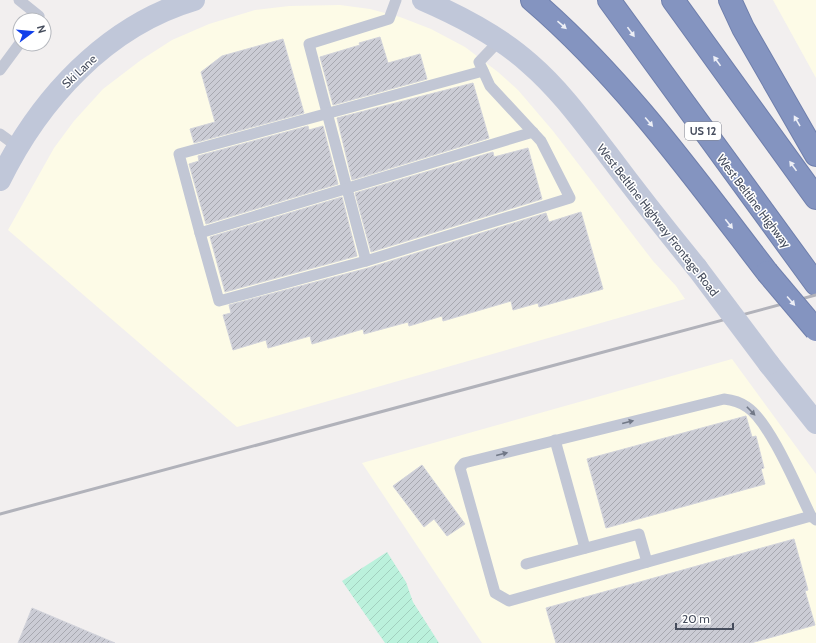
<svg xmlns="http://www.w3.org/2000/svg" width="816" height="643" font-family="Cabin,sans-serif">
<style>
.commercial{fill:#fdfbe7}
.garden{fill:url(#garden-furrows)}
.building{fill:url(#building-hatch);stroke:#d2d3db}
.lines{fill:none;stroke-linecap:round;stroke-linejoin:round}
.highway-casing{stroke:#6f7fac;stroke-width:24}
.lane{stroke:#c2c7d5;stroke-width:11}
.secondary{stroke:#c0c7d9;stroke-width:22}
.highway{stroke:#8494c0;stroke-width:22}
.rail{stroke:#b1b2ba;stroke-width:3}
.highway-bridge-casing{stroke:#6f7fac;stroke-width:24;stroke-linecap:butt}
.secondary-bridge{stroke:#c0c7d9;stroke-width:22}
.highway-bridge{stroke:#8494c0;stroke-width:22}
.oneway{fill:#edeff6}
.oneway2{fill:#717887}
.labels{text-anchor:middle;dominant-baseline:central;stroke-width:3;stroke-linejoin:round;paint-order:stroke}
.shield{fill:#fff;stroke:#7e828e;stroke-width:1}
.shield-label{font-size:11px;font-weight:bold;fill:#464d5d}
.street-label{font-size:12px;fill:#464d5d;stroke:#fff}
</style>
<defs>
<pattern id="garden-furrows" width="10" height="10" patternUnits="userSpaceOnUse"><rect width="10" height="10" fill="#bbf1dc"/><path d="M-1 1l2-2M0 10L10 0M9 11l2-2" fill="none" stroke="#a2d0bf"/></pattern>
<pattern id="building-hatch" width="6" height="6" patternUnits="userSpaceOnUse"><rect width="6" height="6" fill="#cbccd5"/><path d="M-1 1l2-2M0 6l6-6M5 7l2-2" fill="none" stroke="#a7a8b0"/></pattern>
</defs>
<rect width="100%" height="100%" fill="#f2efef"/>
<g class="commercial">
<polygon points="773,0 816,0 816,78"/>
<polygon points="340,5 370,9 400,17 431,29 465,47 498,72 518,90 553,131 653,261 676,286 685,299 237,427 8,230 54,148 74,121 103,89 141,60 172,40 209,24 255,10 289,6"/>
<polygon points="732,359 816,474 816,643 482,643 362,463"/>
</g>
<polygon class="garden" points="387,552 406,582 413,602 439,643 385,643 342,581"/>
<g class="building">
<polygon points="380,37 388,63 420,54 427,79 333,105 320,57 360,45 359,43"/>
<polygon points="283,39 304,113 194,143 190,129 215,122 201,72 222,56"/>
<polygon points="473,83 489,138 352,180 337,118"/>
<polygon points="308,126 309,130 323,126 338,184 206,224 189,164 199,161 198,156"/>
<polygon points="528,148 542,199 371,252 355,193 493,152 494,157"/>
<polygon points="342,197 357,256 225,292 210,237"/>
<polygon points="581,212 603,289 539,307 538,303 513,310 511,301 443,321 442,316 409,326 408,322 364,334 363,329 312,344 310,336 268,348 266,340 233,350 223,315 231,313 229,305 368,268 546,213 549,222"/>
<polygon points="746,416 752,437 756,436 764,468 761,469 765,484 606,528 587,459"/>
<polygon points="422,465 465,524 447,536 434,519 424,527 393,486"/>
<polygon points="794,539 808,590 805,591 815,625 751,643 556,643 546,608"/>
<polygon points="32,608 115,643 18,643"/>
</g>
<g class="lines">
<g class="highway-casing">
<g id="highway">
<path d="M532,0C623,78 694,177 767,272"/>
<polyline points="609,0 816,284"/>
<polyline points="673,0 816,198"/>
<polyline points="730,0 743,28 816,155"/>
</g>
</g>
<g class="lane">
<polyline points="19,0 39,16 37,20"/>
<polyline points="396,0 389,19 309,44 366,261 570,198 541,141 490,86 479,62 499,41"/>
<polyline points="0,70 20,43"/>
<polyline points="483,71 179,154 200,233 533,132"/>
<polyline points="0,134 18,147"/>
<polyline points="200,233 219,301 366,261"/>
<polyline points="555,440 585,548"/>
<path d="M811,516L509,601L495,593L460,468L464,463L724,399C733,400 740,402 747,407C770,422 798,490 811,516L816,520"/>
<polyline points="526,564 639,534 647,562"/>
</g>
<g class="secondary">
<path d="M423,0C460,16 499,36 530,64C560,90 583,122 607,153C636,192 666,230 697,268"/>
<path d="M0,180C39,100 106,26 194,0"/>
<polyline points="769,364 816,423"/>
</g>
<use href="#highway" class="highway"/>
<polyline class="rail" points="0,514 816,295"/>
<g class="highway-bridge-casing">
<polyline id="highway-bridge" points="767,272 816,330"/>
</g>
<polyline class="secondary-bridge" points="697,268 769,364"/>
<use href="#highway-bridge" class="highway-bridge"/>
</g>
<defs><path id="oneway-solid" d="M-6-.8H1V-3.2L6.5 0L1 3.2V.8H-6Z"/></defs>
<g class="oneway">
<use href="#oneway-solid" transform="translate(562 25) rotate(41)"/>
<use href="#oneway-solid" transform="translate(631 32) rotate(54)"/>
<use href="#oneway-solid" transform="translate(717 61) rotate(-126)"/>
<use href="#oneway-solid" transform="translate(797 121) rotate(-120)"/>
<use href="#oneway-solid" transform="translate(649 122) rotate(50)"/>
<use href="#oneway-solid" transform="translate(793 166) rotate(-126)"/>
<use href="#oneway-solid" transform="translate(729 224) rotate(52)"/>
<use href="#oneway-solid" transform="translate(791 301) rotate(49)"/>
</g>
<g class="oneway2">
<use href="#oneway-solid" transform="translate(751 411) rotate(46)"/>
<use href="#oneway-solid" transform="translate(628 422) rotate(-14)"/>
<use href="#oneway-solid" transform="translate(502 454) rotate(-14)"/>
</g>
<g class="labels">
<rect class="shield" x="685" y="122" width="36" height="18" rx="3"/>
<g class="shield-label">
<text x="703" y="131">US 12</text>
</g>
<g class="street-label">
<text transform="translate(79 71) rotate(-43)">Ski Lane</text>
<text transform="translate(754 201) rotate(53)">West Beltline Highway</text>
<text transform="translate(658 220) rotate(52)">West Beltline Highway Frontage Road</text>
</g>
</g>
<g transform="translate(32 32) rotate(74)"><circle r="19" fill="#ffffff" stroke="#b5b8be"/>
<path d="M0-3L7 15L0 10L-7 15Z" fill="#103fea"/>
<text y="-6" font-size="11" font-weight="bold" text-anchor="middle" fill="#464d5d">N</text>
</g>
<path d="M676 623v6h57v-6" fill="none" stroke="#464d5d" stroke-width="2"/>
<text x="682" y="623" font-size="12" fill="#464d5d" stroke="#ffffff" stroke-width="3" paint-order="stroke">20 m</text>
</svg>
